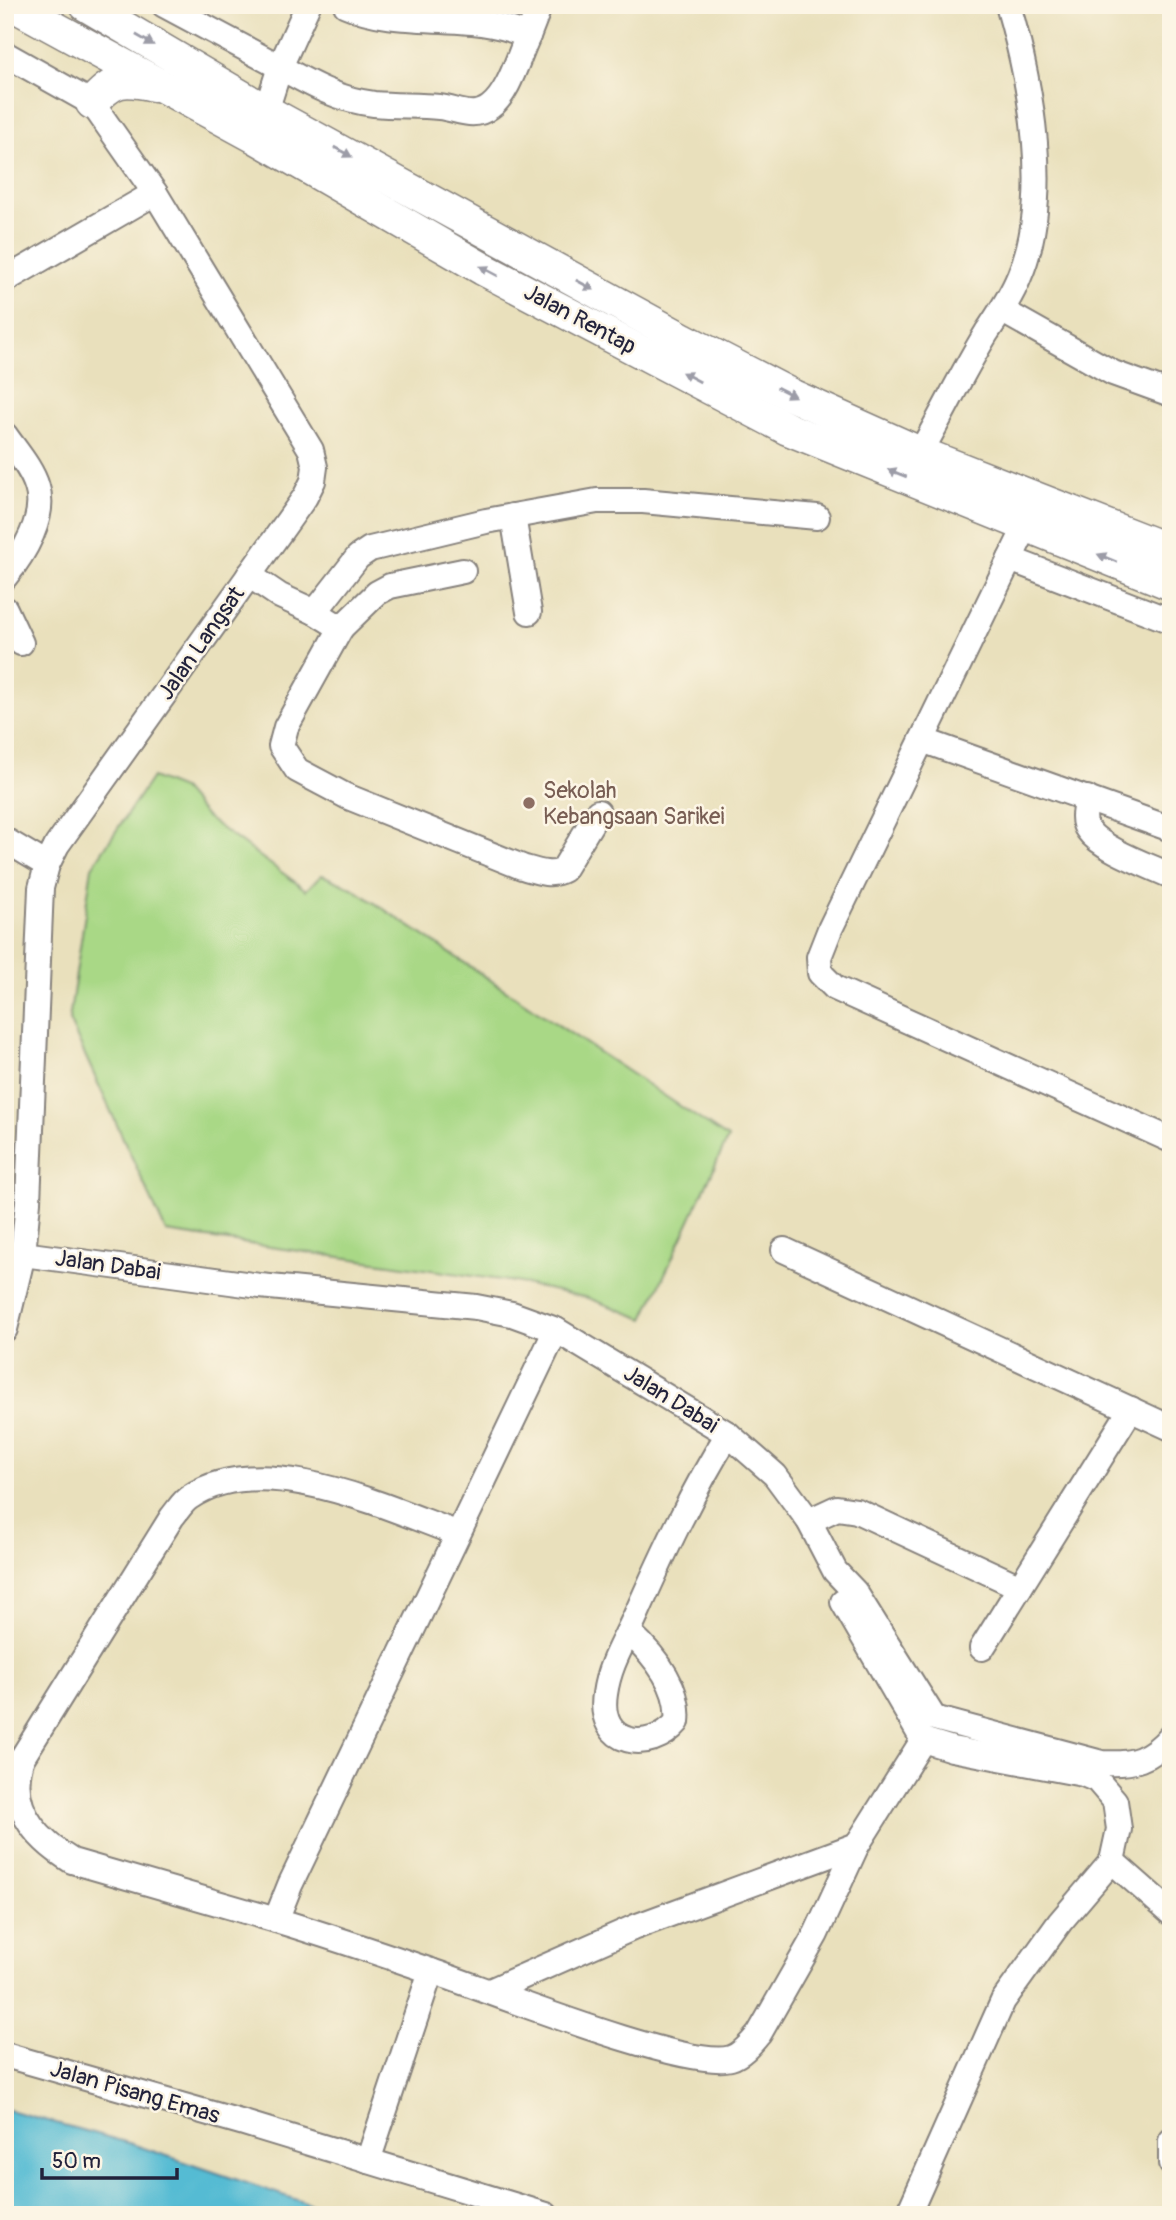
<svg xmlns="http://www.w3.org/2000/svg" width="1176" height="2220" font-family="Pangolin,sans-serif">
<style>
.green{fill:#a9d886;stroke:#667d60;stroke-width:2}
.water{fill:#55bbd3;stroke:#3c6e87;stroke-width:2}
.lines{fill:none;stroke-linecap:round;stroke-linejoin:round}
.minor-casing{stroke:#86817c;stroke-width:28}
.major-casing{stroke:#86817c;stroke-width:35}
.minor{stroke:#fff;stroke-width:24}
.major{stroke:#fff;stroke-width:32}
.oneway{fill:#9c9ca7}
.education-dot{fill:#8d6e63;stroke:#fcf5e5;stroke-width:2.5}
.labels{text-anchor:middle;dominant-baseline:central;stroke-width:5;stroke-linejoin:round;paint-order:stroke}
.street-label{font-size:23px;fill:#22223b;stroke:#fcf5e5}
.education-label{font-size:23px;fill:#785e54;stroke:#fcf5e5;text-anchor:start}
</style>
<rect width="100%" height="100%" fill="#fcf5e5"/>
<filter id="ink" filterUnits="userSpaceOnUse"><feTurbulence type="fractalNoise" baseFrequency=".0143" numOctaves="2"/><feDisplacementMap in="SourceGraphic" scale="14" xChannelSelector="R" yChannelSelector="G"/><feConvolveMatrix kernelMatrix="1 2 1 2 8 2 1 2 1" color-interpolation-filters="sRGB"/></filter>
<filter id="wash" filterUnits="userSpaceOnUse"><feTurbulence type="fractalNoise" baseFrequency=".00686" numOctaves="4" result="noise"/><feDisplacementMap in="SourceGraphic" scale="28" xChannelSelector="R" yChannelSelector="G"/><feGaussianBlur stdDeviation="1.57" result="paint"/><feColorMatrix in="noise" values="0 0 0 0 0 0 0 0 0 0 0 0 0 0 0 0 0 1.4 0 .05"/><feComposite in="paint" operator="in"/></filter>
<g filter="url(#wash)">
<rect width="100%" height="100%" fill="#e9e0bc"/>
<polygon class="green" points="152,777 182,789 206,817 306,890 322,875 352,888 728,1138 644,1319 588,1298 515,1282 166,1232 69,1020 92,867"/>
<polygon class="water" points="5,2109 129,2143 341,2215 5,2215"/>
</g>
<g filter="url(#ink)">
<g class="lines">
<g class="minor-casing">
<g id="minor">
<polyline points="164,5 280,67 308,5"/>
<path d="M346,5C404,30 469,9 528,36L540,5"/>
<polyline points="5,54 92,103 155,193 311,450 315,467 313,481 305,497 57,845 47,865 41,888 28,1202 23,1254 5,1329"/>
<path d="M266,111L280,67C310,84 339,100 374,104C396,106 418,105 439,107C458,109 473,120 490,107C509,93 518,57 528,36"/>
<polyline points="5,280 155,193"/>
<polyline points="1003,311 1113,373 1171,394"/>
<path d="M5,435C16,451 32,469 37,487C47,516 23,555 5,577"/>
<path d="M920,453C943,413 963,371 987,332C999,314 1011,297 1019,277C1053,199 1031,84 1008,5"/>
<polyline points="513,516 529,612"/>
<polyline points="1026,526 830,929 819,957 820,973 835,988 1171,1140"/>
<polyline points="1010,559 1171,621"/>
<polyline points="249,575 280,596 315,612 358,557 370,549 486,521 597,501 643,501 817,517"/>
<polyline points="5,609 21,643"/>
<path d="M315,612L341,628L286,727L281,746L297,770L346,796L522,867C536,871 551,877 563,870L598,812"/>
<polyline points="341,628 377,593 390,586 463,571"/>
<polyline points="922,740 1171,829"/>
<path d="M1087,798C1085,808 1081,821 1088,830C1101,849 1150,866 1171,876"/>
<polyline points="5,840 47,865"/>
<polyline points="784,1250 1171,1428"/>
<path d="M23,1254L260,1286L476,1307L512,1314L556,1330L728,1434L775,1475L809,1521L835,1571L855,1592L934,1718L1102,1763C1133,1765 1150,1760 1171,1736"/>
<path d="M556,1330L290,1885L276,1920C329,1936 382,1954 434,1972C485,1989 689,2071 731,2058C743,2054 751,2043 759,2034L816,1934L857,1845L923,1740"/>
<polyline points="809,1521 837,1508 857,1511 1020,1587"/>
<polyline points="843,1602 923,1740 952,1749 1083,1774 1097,1780 1115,1801 1119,1829 1112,1861 1060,1922 1003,2001 908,2215"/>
<path d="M629,1632C653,1654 681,1687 677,1722C650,1754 597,1746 605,1694C609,1664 624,1642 636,1615C664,1552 692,1492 728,1434"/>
<polyline points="982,1648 1131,1409"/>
<polyline points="1112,1861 1171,1913"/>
<path d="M276,1920L72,1861C34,1838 6,1804 22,1758L172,1517C178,1510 183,1501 190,1497C261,1448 385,1507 456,1533"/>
<polyline points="490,1991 635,1927 857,1845"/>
<polyline points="5,2055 244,2123 546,2215"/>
<polyline points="1171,2141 1171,2163"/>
<polyline points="368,2161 431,1971"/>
</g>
</g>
<g class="major-casing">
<g id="major">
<polyline points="13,5 257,138 483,269 788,429 1171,584"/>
<polyline points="86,5 266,111 683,339 793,396 920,453 1171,551"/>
<path d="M92,103C114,79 122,78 154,85"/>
</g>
</g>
<use href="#minor" class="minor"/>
<use href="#major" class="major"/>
</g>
<defs><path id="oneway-solid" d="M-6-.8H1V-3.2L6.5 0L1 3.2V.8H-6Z" transform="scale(1.75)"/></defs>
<g class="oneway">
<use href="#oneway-solid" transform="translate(145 40) rotate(30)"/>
<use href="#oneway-solid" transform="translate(343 152) rotate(29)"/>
<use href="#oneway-solid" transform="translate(489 271) rotate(-152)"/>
<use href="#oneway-solid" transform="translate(585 285) rotate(29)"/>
<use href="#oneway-solid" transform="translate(691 377) rotate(-152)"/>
<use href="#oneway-solid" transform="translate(786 392) rotate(27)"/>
<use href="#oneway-solid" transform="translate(897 473) rotate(-158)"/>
<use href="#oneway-solid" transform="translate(1107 558) rotate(-158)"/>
</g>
</g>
<circle class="education-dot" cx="529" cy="803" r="7"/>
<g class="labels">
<g class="street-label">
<text transform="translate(580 319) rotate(28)">Jalan Rentap</text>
<text transform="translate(201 643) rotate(-55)">Jalan Langsat</text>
<text transform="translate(108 1265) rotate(8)">Jalan Dabai</text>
<text transform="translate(671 1399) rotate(32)">Jalan Dabai</text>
<text transform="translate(135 2092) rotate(16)">Jalan Pisang Emas</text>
</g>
<g class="education-label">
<text x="543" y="790">Sekolah<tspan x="543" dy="26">Kebangsaan Sarikei</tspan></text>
</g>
</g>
<rect width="1176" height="2220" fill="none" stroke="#fcf5e5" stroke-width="28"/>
<path d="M42 2168v10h135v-10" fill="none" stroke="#22223b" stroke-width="3.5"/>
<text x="52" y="2168" font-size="21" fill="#22223b" stroke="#fcf5e5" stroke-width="5" paint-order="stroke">50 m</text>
</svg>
